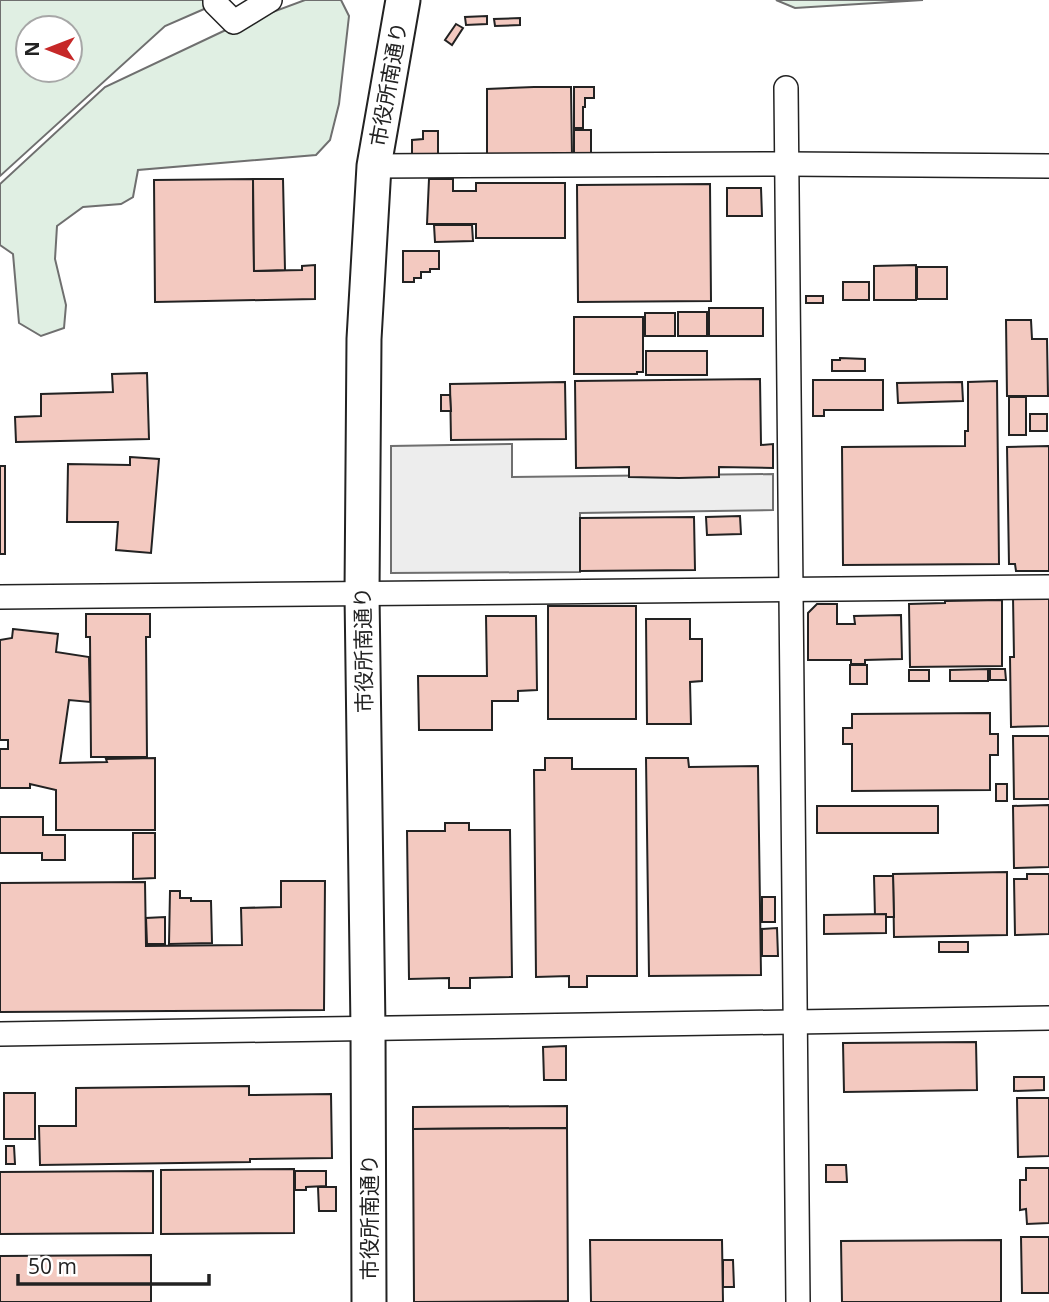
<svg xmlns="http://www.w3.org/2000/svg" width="1049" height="1302" font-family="'Open Sans','Noto Sans JP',sans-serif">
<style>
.green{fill:#e0efe3;stroke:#6f6f6f;stroke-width:2;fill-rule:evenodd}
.parking{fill:#ededed;stroke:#6f6f6f;stroke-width:2}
.building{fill:#f3c9c0;stroke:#222;stroke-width:2}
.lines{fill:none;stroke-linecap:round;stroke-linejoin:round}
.street-casing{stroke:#222;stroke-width:26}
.secondary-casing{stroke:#222;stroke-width:37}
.street{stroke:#fff;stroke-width:23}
.secondary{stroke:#fff;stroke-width:33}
.labels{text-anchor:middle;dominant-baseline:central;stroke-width:5;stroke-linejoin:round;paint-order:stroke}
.street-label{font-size:21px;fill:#222;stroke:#fff}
</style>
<rect width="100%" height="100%" fill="#fff"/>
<g class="green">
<path d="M0,0H211V6L165,26L0,176ZM28,28H70V70H28Z"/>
<polygon points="305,0 341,0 349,16 339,104 330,140 316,155 138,170 133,197 121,204 83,207 57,226 55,259 66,305 64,328 41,336 19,323 13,254 0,245 0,184 105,87 230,28"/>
<polygon points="776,0 923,0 795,8"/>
</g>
<polygon class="parking" points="512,444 512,477 773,474 773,510 580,513 580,572 391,573 391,446"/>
<g class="building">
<polygon points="487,16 487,24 466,25 465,17"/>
<polygon points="520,18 520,25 495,26 494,19"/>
<polygon points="456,24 463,28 452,45 445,40"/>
<polygon points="534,87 571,87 572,156 487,154 487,89"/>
<polygon points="574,87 594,87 594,98 585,98 585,107 583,107 583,128 574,128"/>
<rect x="574" y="130" width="17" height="23"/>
<polygon points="423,131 438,131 438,158 412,158 412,140 423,139"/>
<polygon points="253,179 254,271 302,270 302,266 315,265 315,299 155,302 154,180"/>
<polygon points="253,179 283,179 285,270 254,271"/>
<polygon points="429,179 453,179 453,191 476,191 476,183 565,183 565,238 476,238 476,224 427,224"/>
<polygon points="710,184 711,301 578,302 577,185"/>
<polygon points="727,188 761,188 762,216 727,216"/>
<polygon points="434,225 472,225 473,241 435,242"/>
<polygon points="403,251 439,251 439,269 430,269 430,272 421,272 421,278 414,278 414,282 403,282"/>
<polygon points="916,265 916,300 874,300 874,266"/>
<rect x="917" y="267" width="30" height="32"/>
<rect x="843" y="282" width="26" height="18"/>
<rect x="806" y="296" width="17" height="7"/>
<rect x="709" y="308" width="54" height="28"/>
<rect x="678" y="312" width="29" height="24"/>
<rect x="645" y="313" width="30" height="23"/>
<polygon points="574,317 643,317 643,372 637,372 637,374 574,374"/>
<polygon points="1006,320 1031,320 1032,339 1047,339 1048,396 1007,396"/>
<rect x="646" y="351" width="61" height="24"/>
<polygon points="840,358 865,359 865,371 832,371 832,360 840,360"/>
<polygon points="147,373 149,439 16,442 15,417 41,416 41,394 113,392 112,374"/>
<polygon points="760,379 761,445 773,444 773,468 719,467 719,477 679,478 629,477 629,467 576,468 575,381"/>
<polygon points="813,380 883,380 883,410 824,410 824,416 813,416"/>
<polygon points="997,381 999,564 843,565 842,447 965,446 965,431 968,431 968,382"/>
<polygon points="565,382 566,439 451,440 450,384"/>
<polygon points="962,382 963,401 898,403 897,383"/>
<polygon points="441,395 450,395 451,411 441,411"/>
<rect x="1009" y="397" width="17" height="38"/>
<rect x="1030" y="414" width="17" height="17"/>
<polygon points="1049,446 1049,571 1016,571 1015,564 1009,564 1007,447"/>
<polygon points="130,457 159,459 151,553 116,550 118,522 67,522 68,464 130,465"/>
<rect x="0" y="466" width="5" height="88"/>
<polygon points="740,516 741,534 707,535 706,517"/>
<polygon points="694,517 695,570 580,571 580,518"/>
<polygon points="1013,597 1049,597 1049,726 1011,727 1010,657 1014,657"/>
<polygon points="1002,600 1002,666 910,667 909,604 945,603 945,601"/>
<polygon points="817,604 837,604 837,624 855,624 854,616 901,615 902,659 865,660 865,664 851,664 851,660 808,660 808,613"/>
<rect x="548" y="606" width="88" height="113"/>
<polygon points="86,614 150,614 150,637 146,637 147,757 91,757 90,637 86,637"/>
<polygon points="486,616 536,616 537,690 518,691 518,701 492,701 492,730 419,730 418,676 487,676"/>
<polygon points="646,619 690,619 690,639 702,639 702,681 690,682 691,724 647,724"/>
<polygon points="13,629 58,634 56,652 89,657 90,702 69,700 60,763 107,762 106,759 155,758 155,830 56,830 56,790 30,784 30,788 0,788 0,749 8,749 8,740 0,740 0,640 12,638"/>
<rect x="850" y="665" width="17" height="19"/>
<polygon points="988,669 988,681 950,681 950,670"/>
<polygon points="990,669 1005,669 1006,680 990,680"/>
<rect x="909" y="670" width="20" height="11"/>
<polygon points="990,713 990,734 998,734 998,755 990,755 990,790 852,791 852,744 843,744 843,728 852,728 852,714"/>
<polygon points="1013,736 1049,736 1049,799 1014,799"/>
<polygon points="545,758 572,758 572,769 636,769 637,976 587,976 587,987 569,987 569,976 536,977 534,770 545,770"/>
<polygon points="646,758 688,758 689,767 758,766 761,975 649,976"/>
<rect x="996" y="784" width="11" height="17"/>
<polygon points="1049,805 1049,867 1014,868 1013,806"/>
<rect x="817" y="806" width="121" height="27"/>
<polygon points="0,817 43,817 43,835 65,835 65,860 42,860 42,853 0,853"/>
<polygon points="445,823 469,823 469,830 510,830 512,977 470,978 470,988 449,988 449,978 409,979 407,831 445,831"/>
<polygon points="133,833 155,833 155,878 133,879"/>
<polygon points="1007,872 1007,935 894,937 893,874"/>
<polygon points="1027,874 1049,874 1049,934 1015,935 1014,879 1027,879"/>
<polygon points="874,876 893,876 894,917 875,917"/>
<polygon points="281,881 325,881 324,1010 0,1012 0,883 145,882 146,946 242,945 241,908 281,907"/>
<polygon points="170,891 180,891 180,898 191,898 191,901 211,901 212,943 169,944"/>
<rect x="762" y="897" width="13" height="25"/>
<polygon points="886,914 886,933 824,934 824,915"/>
<polygon points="165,917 165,944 147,944 146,918"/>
<polygon points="777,928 778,956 762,956 762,929"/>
<rect x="939" y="942" width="29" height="10"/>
<polygon points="976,1042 977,1090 844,1092 843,1043"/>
<polygon points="566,1046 566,1080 544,1080 543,1047"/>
<polygon points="1014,1077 1044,1077 1044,1090 1014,1091"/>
<polygon points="249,1086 249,1095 331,1094 332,1158 250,1159 250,1162 40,1165 39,1126 76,1126 76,1088"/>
<rect x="4" y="1093" width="31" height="46"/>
<polygon points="1017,1098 1049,1098 1049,1156 1018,1157"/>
<polygon points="567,1106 567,1128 413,1129 413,1107"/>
<polygon points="567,1128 568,1301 414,1302 413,1129"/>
<polygon points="6,1146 14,1146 15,1164 6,1164"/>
<polygon points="826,1165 846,1165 847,1182 826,1182"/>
<polygon points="1026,1168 1049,1168 1049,1223 1027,1224 1026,1209 1020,1210 1020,1180 1026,1180"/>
<polygon points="294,1169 294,1233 161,1234 161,1170"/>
<polygon points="153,1171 153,1233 0,1234 0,1172"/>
<polygon points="295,1171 326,1171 326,1186 306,1187 306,1190 295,1190"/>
<polygon points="318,1187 336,1187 336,1211 319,1211"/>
<polygon points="1021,1237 1049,1237 1049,1293 1022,1293"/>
<polygon points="590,1240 722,1240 723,1302 591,1302"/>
<polygon points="1001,1240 1001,1302 842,1302 841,1241"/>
<polygon points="151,1255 151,1302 0,1302 0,1256"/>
<polygon points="723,1260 733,1260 734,1287 723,1287"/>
</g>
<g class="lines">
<g class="street-casing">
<g id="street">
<polyline points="215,0 215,3 234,22 270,0"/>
<polyline points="786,88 798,1302"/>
<polyline points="374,166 787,164 1049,166"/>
<polyline points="0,597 1049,587"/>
<polyline points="0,1034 1049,1018"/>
</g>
</g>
<g class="secondary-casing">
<polyline id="secondary" points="369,1302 368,1029 362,594 364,339 374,166 403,0"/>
</g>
<use href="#street" class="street"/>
<use href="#secondary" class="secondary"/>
</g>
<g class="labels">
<g class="street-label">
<text transform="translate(388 84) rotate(-80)">市役所南通り</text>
<text transform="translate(363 650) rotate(-91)">市役所南通り</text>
<text transform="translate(369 1217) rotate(-90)">市役所南通り</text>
</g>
</g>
<g transform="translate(49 49) rotate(270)"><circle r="33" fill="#ffffff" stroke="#a7a7a7" stroke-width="2"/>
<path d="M0-5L12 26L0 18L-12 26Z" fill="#c62828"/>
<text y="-10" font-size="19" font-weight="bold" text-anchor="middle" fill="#222222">N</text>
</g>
<path d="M18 1274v10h191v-10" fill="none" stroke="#222222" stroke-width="3.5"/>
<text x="28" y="1274" font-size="21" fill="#222222" stroke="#ffffff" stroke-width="5" paint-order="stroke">50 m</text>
</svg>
